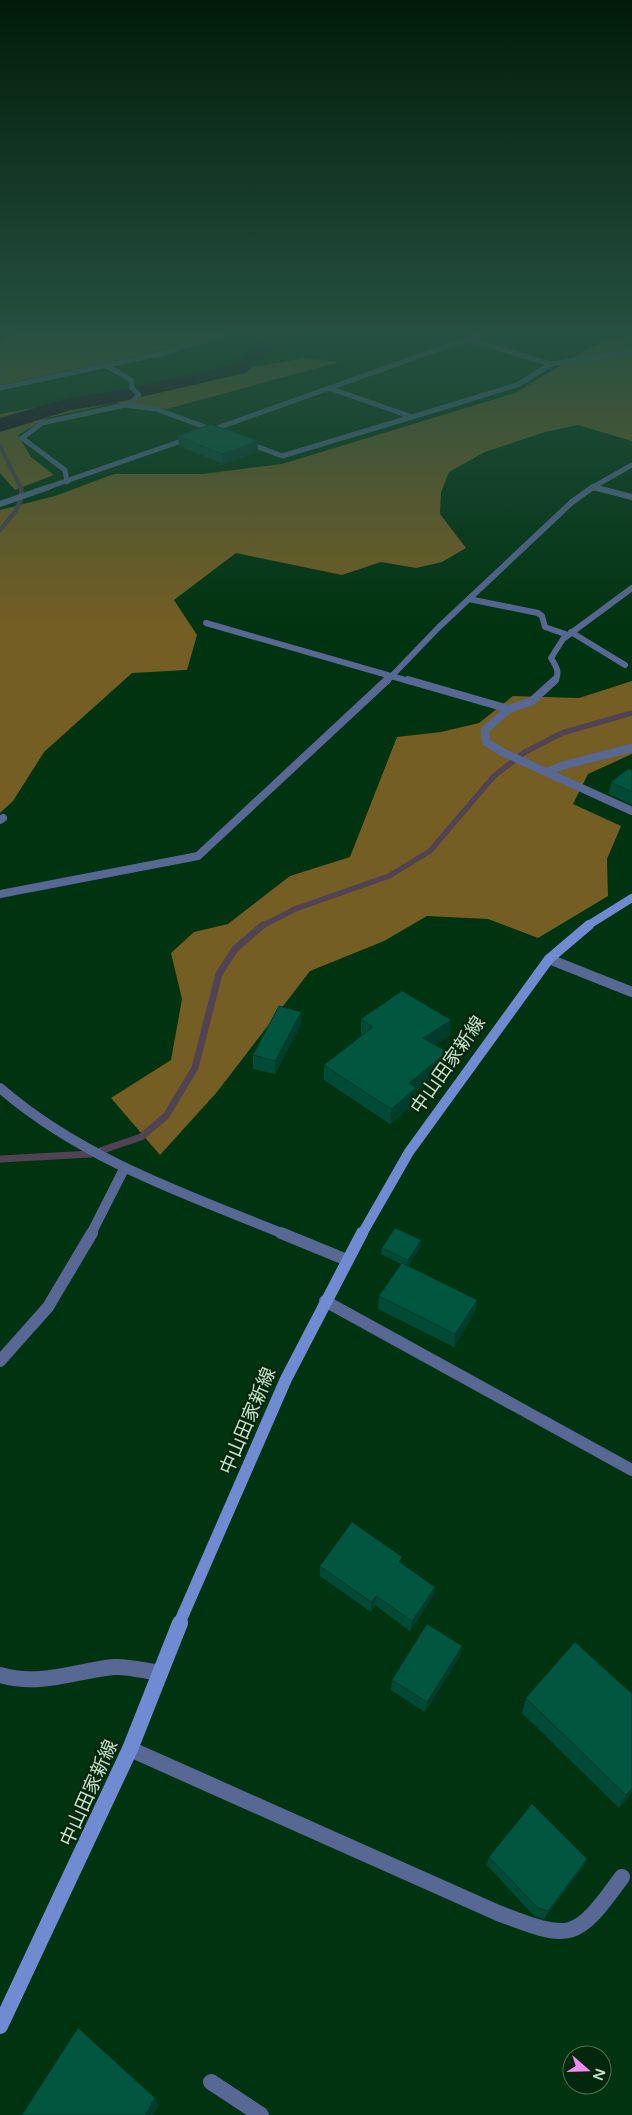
<svg xmlns="http://www.w3.org/2000/svg" width="632" height="2115" font-family="'Varela Round','Noto Sans JP',sans-serif">
<style>
.forest{fill:#755e23}
.lines{fill:none;stroke-linecap:round;stroke-linejoin:round}
.stream-far3{stroke:#524354;stroke-width:4}
.stream-far2{stroke:#524354;stroke-width:4.5}
.stream-far1{stroke:#524354;stroke-width:5.5}
.stream{stroke:#524354;stroke-width:7}
.river{fill:#200021;fill-rule:evenodd}
.street-far5{stroke:#576895;stroke-width:5}
.street-far4{stroke:#576895;stroke-width:6}
.street-far3{stroke:#576895;stroke-width:8}
.street-far2{stroke:#576895;stroke-width:10}
.street-far1{stroke:#576895;stroke-width:12}
.street{stroke:#576895;stroke-width:16}
.secondary-far3{stroke:#718bd2;stroke-width:8}
.secondary-far2{stroke:#718bd2;stroke-width:10}
.secondary-far1{stroke:#718bd2;stroke-width:12}
.secondary{stroke:#718bd2;stroke-width:16}
.wall{fill:#004a36}
.shaded-wall{fill:#003c2c}
.building{fill:#00563f;stroke:#003c2c}
.labels{text-anchor:middle;dominant-baseline:central;stroke-width:4.5;stroke-linejoin:round;paint-order:stroke}
.near-street-label{font-size:19px;fill:#c7e0ca;stroke:#03270c}
</style>
<rect width="100%" height="100%" fill="#00330f"/>
<g class="forest">
<polygon points="13,334 214,334 192,344 0,385 0,344"/>
<polygon points="632,336 632,441 578,425 545,432 485,452 449,472 441,492 440,514 466,548 442,562 416,568 381,562 342,575 236,553 174,600 197,635 187,670 132,673 44,752 13,801 0,813 0,510 55,496 114,474 203,474 282,464 515,393 603,340"/>
<polygon points="304,358 339,362 167,409 115,403 47,418 18,435 31,457 54,475 15,490 0,473 0,414"/>
<polygon points="632,681 632,754 588,774 573,804 621,826 607,859 608,896 538,938 488,919 427,916 384,941 310,971 217,1092 160,1155 111,1098 171,1060 182,999 171,953 194,932 228,924 290,876 350,857 397,737 441,732 479,723 513,696 579,698"/>
</g>
<g class="lines">
<polyline class="stream-far3" points="0,446 21,488"/>
<path class="stream-far2" d="M0,530C11,517 24,505 21,487"/>
<polyline class="stream-far1" points="262,926 295,909 389,876 430,851 494,776 525,752 562,733 632,713"/>
<polyline class="stream" points="0,1159 91,1154 141,1137 166,1116 195,1068 219,974 235,949 263,925"/>
<polygon class="river" points="270,334 291,334 245,373 115,403 71,410 0,432 0,418 68,398 115,391 231,365"/>
<g class="street-far5">
<polyline points="466,339 551,364 632,352"/>
<polyline points="107,366 131,380 132,388 139,395 133,401 132,406"/>
<polyline points="0,388 164,353 225,334"/>
<polyline points="329,388 412,417 517,385 551,364"/>
<polyline points="206,432 481,334"/>
<polyline points="245,442 282,456 412,417"/>
<polyline points="67,482 65,470 22,438 42,423 125,405 156,409 216,431"/>
<polyline points="593,487 632,465"/>
<polyline points="46,488 190,438"/>
<polyline points="592,488 597,488"/>
</g>
<g class="street-far4">
<polyline points="0,504 49,487"/>
<polyline points="469,599 538,613 542,616 545,627 568,635"/>
<polyline points="206,623 412,682"/>
<polyline points="571,632 625,665"/>
<polyline points="386,682 439,627 572,502 593,487 632,497"/>
<path d="M554,682C561,673 556,666 551,658L563,639L632,588"/>
</g>
<g class="street-far3">
<polyline points="408,680 509,709 485,730 486,742 502,752 632,811"/>
<polyline points="509,709 532,701 555,680"/>
<polyline points="548,772 561,766 632,748"/>
<polyline points="0,820 3,818"/>
<polyline points="0,894 198,856 387,680"/>
</g>
<g class="street-far2">
<polyline points="549,959 632,992"/>
<path d="M0,1088C82,1159 185,1194 284,1234"/>
<polyline points="91,1234 124,1169"/>
</g>
<g class="street-far1">
<polyline points="281,1233 347,1260"/>
<polyline points="325,1301 632,1470"/>
<polyline points="0,1361 48,1307 92,1233"/>
</g>
<g class="street">
<path d="M0,1675C40,1687 74,1671 114,1667C129,1666 145,1671 160,1673"/>
<path d="M130,1749L498,1913C571,1941 575,1942 622,1877"/>
<polyline points="211,2082 261,2115"/>
</g>
<polyline class="secondary-far3" points="587,926 632,898"/>
<polyline class="secondary-far2" points="362,1234 409,1152 549,959 589,925"/>
<polyline class="secondary-far1" points="179,1624 286,1379 362,1233"/>
<polyline class="secondary" points="0,2026 130,1749 180,1623"/>
</g>
<g class="wall">
<polygon points="178,436 258,452 223,464 179,446"/>
<polygon points="632,770 632,805 609,794 611,782"/>
<polygon points="301,1012 301,1025 275,1074 253,1069 253,1055"/>
<polygon points="361,1019 450,1035 435,1045 445,1067 416,1091 415,1103 390,1124 324,1080 324,1065 362,1035 361,1034"/>
<polygon points="421,1240 421,1246 408,1266 477,1300 475,1312 454,1347 378,1309 379,1296 401,1264 381,1254 382,1248"/>
<polygon points="402,1564 433,1596 410,1631 375,1605 371,1612 320,1576 320,1566"/>
<polygon points="462,1646 460,1656 425,1712 391,1690 392,1680"/>
<polygon points="526,1698 632,1792 619,1808 522,1713"/>
<polygon points="489,1857 587,1859 583,1867 544,1919 534,1916 487,1865"/>
</g>
<g class="shaded-wall">
<polygon points="258,441 258,452 223,464 222,454"/>
<polygon points="301,1012 301,1025 275,1074 275,1061"/>
<polygon points="451,1020 450,1035 422,1053 423,1038"/>
<polygon points="447,1052 445,1067 416,1091 415,1103 390,1124 391,1109 409,1083"/>
<polygon points="421,1240 421,1246 407,1267 408,1260"/>
<polygon points="477,1300 475,1312 454,1347 455,1334"/>
<polygon points="435,1587 433,1596 410,1631 412,1621"/>
<polygon points="376,1596 375,1605 371,1612 371,1602"/>
<polygon points="462,1646 460,1656 425,1712 427,1702"/>
<polygon points="632,1788 632,1792 619,1808 626,1795"/>
<polygon points="587,1859 583,1867 544,1919 548,1911"/>
<polygon points="155,2098 159,2105 153,2115 145,2115"/>
</g>
<g class="building">
<polygon points="211,424 258,441 222,454 178,436"/>
<polygon points="628,769 632,770 632,792 611,782"/>
<polygon points="402,991 451,1020 423,1038 447,1052 409,1083 416,1088 391,1109 324,1065 373,1027 361,1019"/>
<polygon points="279,1006 301,1012 275,1061 253,1055"/>
<polygon points="395,1228 421,1240 408,1260 382,1248"/>
<polygon points="402,1263 477,1300 455,1334 379,1296"/>
<polygon points="352,1522 402,1557 399,1562 435,1587 412,1621 376,1596 371,1602 320,1566"/>
<polygon points="427,1624 462,1646 427,1702 392,1680"/>
<polygon points="575,1642 632,1694 632,1788 626,1795 526,1698"/>
<polygon points="532,1804 587,1859 548,1911 538,1908 489,1857"/>
<polygon points="78,2028 155,2098 145,2115 22,2115"/>
</g>
<linearGradient id="sky" x2="0" y2="1"><stop stop-color="#001c08"/><stop offset="0.53" stop-color="#265042"/><stop offset="1" stop-color="#265042" stop-opacity="0"/></linearGradient>
<rect width="632" height="630" fill="url(#sky)"/>
<g class="labels">
<g class="near-street-label">
<text transform="translate(448 1065) rotate(-55)">中山田家新線</text>
<text transform="translate(248 1421) rotate(-67)">中山田家新線</text>
<text transform="translate(89 1793) rotate(-66)">中山田家新線</text>
</g>
</g>
<g transform="translate(587 2070) rotate(110)"><circle r="24" fill="#03270c" stroke="#517158"/>
<path d="M0-4L9 19L0 12L-9 19Z" fill="#f389f1"/>
<text y="-8" font-size="14" font-weight="bold" text-anchor="middle" fill="#c7e0ca">N</text>
</g>
</svg>
